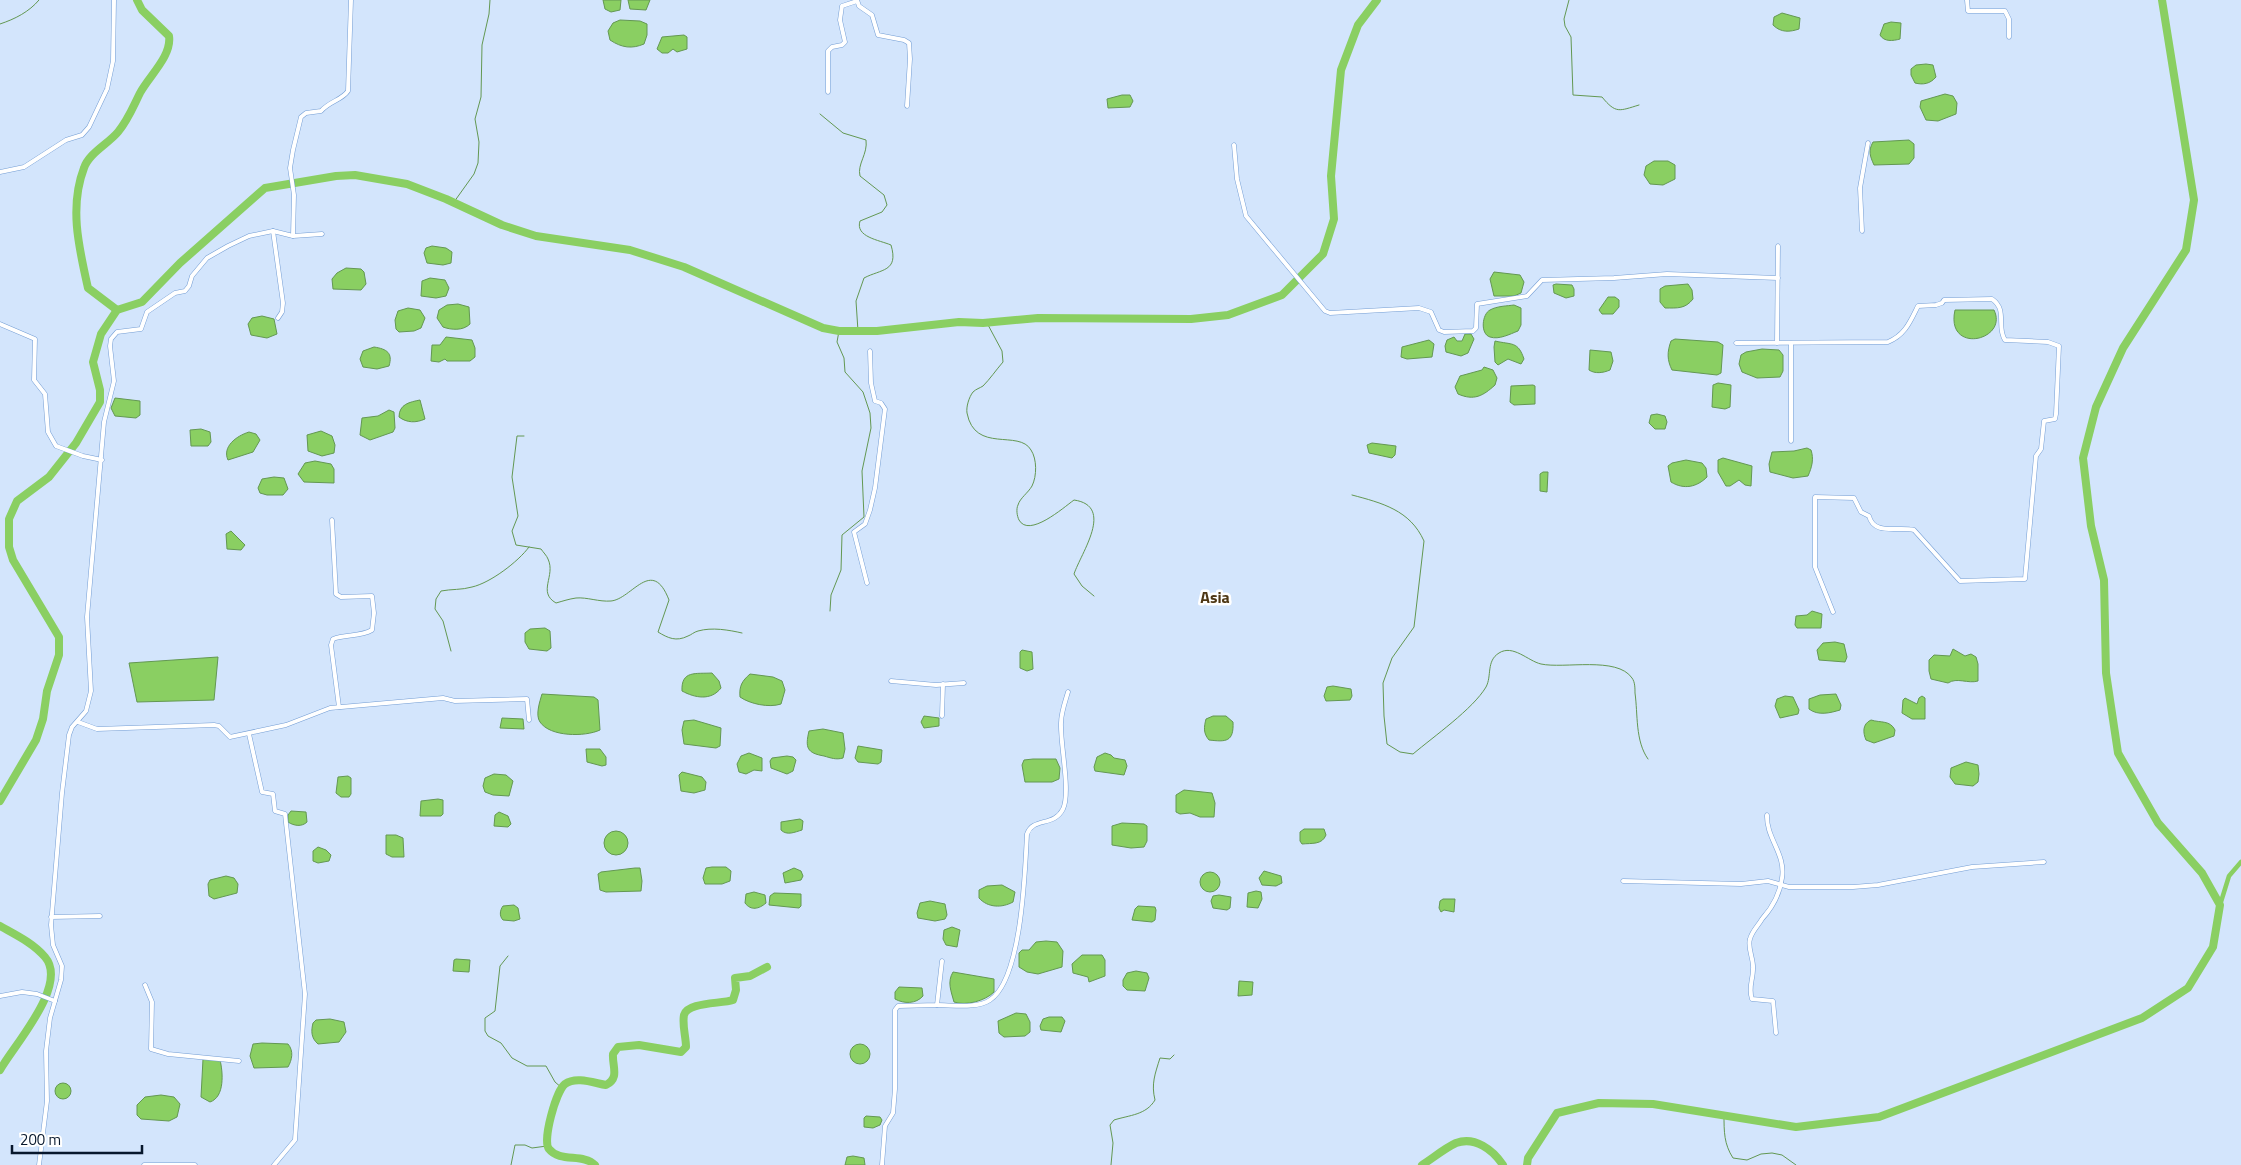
<svg xmlns="http://www.w3.org/2000/svg" width="2241" height="1165" font-family="'Titillium Web',sans-serif">
<style>
.water{fill:#8acf62;stroke:#639852}
.lines{fill:none;stroke-linecap:round;stroke-linejoin:round}
.stream{stroke:#639852;stroke-width:1}
.canal{stroke:#8acf62;stroke-width:4.5}
.river{stroke:#8acf62;stroke-width:8}
.minor-casing{stroke:#739dd4;stroke-width:5}
.minor{stroke:#fff;stroke-width:4}
.labels{text-anchor:middle;dominant-baseline:central;stroke-width:5;stroke-linejoin:round;paint-order:stroke}
.quarter-label{font-size:16px;font-weight:bold;fill:#4e3714;stroke:#fff}
</style>
<rect width="100%" height="100%" fill="#d3e5fc"/>
<g class="water">
<polygon points="603,0 621,0 620,10 611,12 605,9"/>
<polygon points="628,0 650,0 646,10 630,9"/>
<path d="M1782,13L1800,18L1799,29C1790,32 1781,33 1773,25L1774,17Z"/>
<path d="M620,20L640,21L647,24V35L644,44C632,49 622,48 610,40L608,31L613,23Z"/>
<path d="M1891,22L1901,23L1900,39C1893,41 1884,42 1880,35L1884,24Z"/>
<polygon points="684,35 687,37 687,49 677,52 673,49 668,53 662,53 657,49 662,37"/>
<path d="M1926,64L1933,65L1936,77C1930,84 1923,85 1915,83L1911,75V69L1916,65Z"/>
<polygon points="1945,94 1953,96 1957,103 1956,114 1938,121 1926,120 1920,107 1921,101"/>
<polygon points="1122,95 1130,95 1133,101 1130,107 1108,108 1107,99"/>
<path d="M1909,140L1914,144V158L1909,164L1874,165C1870,156 1868,151 1873,142Z"/>
<polygon points="1654,161 1668,161 1675,165 1675,179 1663,185 1650,184 1644,175 1646,166"/>
<polygon points="432,246 446,248 452,252 451,263 443,265 427,263 424,253 426,248"/>
<polygon points="346,268 361,269 364,272 366,284 361,290 333,289 332,279 337,273"/>
<polygon points="1494,272 1520,275 1524,282 1521,293 1514,296 1494,296 1490,279"/>
<polygon points="430,278 445,280 449,288 446,296 436,298 421,296 422,281"/>
<polygon points="1556,284 1572,285 1574,289 1574,296 1566,298 1554,293 1553,285"/>
<path d="M1688,284L1692,290L1693,299C1685,309 1678,308 1665,308L1660,302V289L1665,286Z"/>
<polygon points="1608,297 1615,297 1619,300 1619,307 1613,314 1602,314 1599,310"/>
<path d="M458,304L469,307L470,324C463,331 451,330 443,327L437,318L439,310L447,305Z"/>
<path d="M1514,305L1521,308V325L1518,331C1510,334 1499,340 1490,337C1480,334 1482,314 1490,310C1497,306 1507,306 1514,305Z"/>
<polygon points="408,308 420,310 425,318 421,328 414,331 399,332 396,329 395,320 398,311"/>
<path d="M1955,310H1994C2009,341 1945,355 1955,310Z"/>
<polygon points="262,316 274,319 277,334 267,338 251,335 248,324 252,318"/>
<polygon points="1465,334 1471,334 1474,339 1468,353 1461,356 1446,352 1445,346 1447,340 1454,337 1457,341 1462,341"/>
<polygon points="446,337 472,340 475,348 475,357 470,361 447,361 445,359 439,362 431,361 432,345 440,345"/>
<path d="M1675,339L1718,342L1723,345L1721,373L1717,375L1672,370C1667,360 1667,352 1671,341Z"/>
<polygon points="1429,340 1434,344 1432,357 1407,359 1401,357 1402,347"/>
<path d="M1495,341C1512,345 1518,341 1524,359L1521,364L1508,359L1498,365L1495,362L1494,347Z"/>
<path d="M374,347C387,349 393,353 389,366L377,369L363,367L360,359L363,351Z"/>
<polygon points="1762,349 1779,350 1783,355 1783,371 1780,377 1757,378 1742,372 1739,364 1741,355 1746,352"/>
<path d="M1590,350L1611,352L1613,361L1610,370C1603,373 1595,374 1589,370Z"/>
<path d="M1484,367L1493,370L1497,378L1495,385C1483,396 1474,401 1458,394L1455,387L1460,376L1482,370Z"/>
<polygon points="1718,383 1731,385 1730,407 1725,409 1712,407 1713,385"/>
<polygon points="1533,385 1535,386 1535,404 1514,405 1510,402 1511,386"/>
<polygon points="115,398 140,401 140,415 136,418 115,416 111,408"/>
<path d="M420,400L425,419C416,423 407,423 399,417C399,404 410,402 420,400Z"/>
<polygon points="389,410 394,412 395,428 393,432 370,440 360,435 362,418 378,416"/>
<polygon points="1657,414 1665,416 1667,422 1665,429 1655,429 1649,423 1651,415"/>
<polygon points="201,429 210,432 211,442 208,446 191,446 190,430"/>
<polygon points="321,431 332,436 335,445 334,453 322,456 308,451 307,435"/>
<path d="M249,432L256,434L260,440L253,452L228,460C222,447 236,436 249,432Z"/>
<polygon points="1372,443 1396,446 1395,455 1392,458 1369,453 1367,445"/>
<path d="M1807,448L1811,450C1814,459 1812,467 1808,476L1793,478L1770,472L1769,464L1772,452L1794,451Z"/>
<polygon points="1723,458 1752,466 1751,486 1745,485 1739,480 1730,486 1726,486 1718,472 1718,460"/>
<path d="M1686,460L1702,463L1706,468L1707,477C1697,487 1684,490 1671,482L1668,466L1672,463Z"/>
<polygon points="315,461 331,464 334,469 334,483 304,482 298,474 305,463"/>
<polygon points="1543,472 1548,472 1547,492 1540,491 1540,474"/>
<polygon points="274,477 284,478 288,489 283,495 267,495 260,493 258,488 262,479"/>
<polygon points="231,531 245,545 241,550 227,549 226,534"/>
<polygon points="1812,611 1822,614 1821,628 1797,628 1795,625 1796,616 1807,615"/>
<polygon points="545,628 550,631 551,648 547,651 529,649 525,642 525,633 530,629"/>
<polygon points="1835,642 1844,644 1847,657 1845,662 1819,660 1817,650 1823,643"/>
<path d="M1953,649L1965,656L1971,654L1976,657L1978,664V681C1968,684 1957,677 1948,683L1931,679L1929,671V660L1934,655L1950,656Z"/>
<polygon points="1022,650 1032,652 1033,669 1027,671 1020,668 1020,652"/>
<polygon points="218,657 214,700 137,702 129,663"/>
<path d="M712,673L719,681L721,688C711,701 695,698 682,691C681,670 696,674 712,673Z"/>
<path d="M750,674L773,677L782,681L785,690L781,704C769,708 750,704 740,697C739,686 742,681 750,674Z"/>
<polygon points="1333,686 1351,689 1352,696 1350,700 1326,701 1324,696 1327,687"/>
<path d="M542,694L594,697L598,700L600,730C585,737 550,737 540,722C535,715 540,701 542,694Z"/>
<path d="M1836,694L1841,705L1840,710C1830,713 1818,716 1809,709V699L1820,695Z"/>
<polygon points="1785,696 1793,697 1799,710 1798,714 1780,718 1775,706 1777,699"/>
<polygon points="1922,696 1925,698 1925,719 1912,719 1902,713 1903,700 1905,698 1917,704 1919,698"/>
<polygon points="924,716 939,718 939,726 924,728 921,722"/>
<path d="M1213,716H1226L1233,722C1234,742 1226,742 1209,740C1203,733 1204,727 1206,719Z"/>
<polygon points="502,718 523,719 524,729 500,728"/>
<polygon points="694,720 721,728 720,746 716,748 684,744 682,730 684,721"/>
<path d="M1871,720C1881,723 1890,720 1895,730L1894,736L1874,743L1866,740C1863,733 1862,724 1871,720Z"/>
<path d="M823,729L843,733L845,749L843,758C836,760 831,758 824,756C807,753 805,748 809,731Z"/>
<polygon points="858,746 882,750 881,762 878,764 858,762 855,758"/>
<polygon points="586,749 600,749 606,757 606,765 602,766 587,762"/>
<polygon points="749,753 762,758 762,771 754,770 746,774 739,772 737,764 741,756"/>
<polygon points="1105,753 1111,755 1114,758 1125,760 1127,766 1124,775 1095,771 1094,767 1097,757"/>
<polygon points="787,756 793,757 796,760 793,771 787,774 771,768 770,761 772,758"/>
<polygon points="1033,759 1056,759 1060,768 1059,779 1052,782 1025,782 1022,765 1024,760"/>
<polygon points="1966,762 1978,765 1979,774 1978,782 1973,786 1955,784 1950,777 1951,768"/>
<polygon points="682,772 702,777 706,782 705,790 694,793 681,791 679,775"/>
<polygon points="494,774 506,775 513,781 509,796 493,795 485,792 483,786 485,778"/>
<polygon points="348,776 351,778 351,794 349,797 341,797 336,793 338,777"/>
<polygon points="1184,790 1212,793 1215,803 1214,817 1200,817 1190,813 1180,814 1176,812 1176,795"/>
<polygon points="438,799 443,800 443,814 441,816 420,816 421,801"/>
<path d="M291,811L306,812L307,822C302,827 294,826 288,822V815Z"/>
<polygon points="499,812 508,816 511,824 508,827 494,826 495,815"/>
<path d="M800,819L803,821L802,830C795,832 787,836 781,830V822Z"/>
<polygon points="1122,823 1144,824 1147,826 1147,841 1144,847 1131,848 1112,845 1112,826"/>
<path d="M1304,829H1324L1326,835C1322,845 1312,843 1302,844L1300,841V832Z"/>
<circle cx="616" cy="843" r="12"/>
<polygon points="386,835 396,835 403,838 404,857 392,857 386,854"/>
<polygon points="318,847 326,850 331,855 329,861 318,863 313,861 313,851"/>
<polygon points="712,867 726,867 731,871 730,881 722,884 705,884 703,878 706,868"/>
<polygon points="635,868 640,868 642,881 641,891 606,892 600,890 598,874 601,872"/>
<polygon points="794,868 801,871 803,876 801,880 785,883 783,873"/>
<polygon points="1264,871 1281,876 1282,883 1276,886 1262,885 1259,878"/>
<circle cx="1210" cy="882" r="10"/>
<polygon points="226,876 234,878 238,884 237,893 214,899 209,896 208,884 210,880"/>
<path d="M1002,885L1015,892L1013,902C1002,908 988,908 979,898V890L987,886Z"/>
<polygon points="1256,891 1261,892 1262,899 1258,908 1247,907 1248,893"/>
<path d="M754,892L765,895L766,903C759,909 751,911 745,903L746,894Z"/>
<polygon points="774,893 801,894 801,906 799,908 769,905 770,896"/>
<polygon points="1219,895 1231,897 1230,908 1227,910 1213,908 1211,901 1213,896"/>
<polygon points="1443,899 1455,899 1454,912 1444,910 1441,912 1439,908 1440,901"/>
<polygon points="930,901 945,904 947,915 945,919 935,921 918,918 917,913 920,903"/>
<path d="M514,905L518,908L520,919L514,921L503,920C499,916 500,910 503,906Z"/>
<polygon points="1138,906 1155,907 1156,910 1155,920 1152,922 1132,920 1135,909"/>
<polygon points="952,927 960,930 957,947 946,945 943,939 944,930"/>
<polygon points="1046,941 1057,942 1063,951 1062,967 1038,974 1027,972 1019,967 1019,953 1022,950 1029,950 1036,942"/>
<polygon points="1082,955 1102,955 1105,960 1105,976 1089,982 1088,977 1073,973 1072,964"/>
<polygon points="456,959 470,960 469,972 453,971 454,960"/>
<polygon points="1136,971 1147,973 1149,978 1145,991 1127,990 1123,986 1123,980 1127,973"/>
<path d="M953,972L994,979V992C985,1001 966,1006 954,1002C951,991 947,982 953,972Z"/>
<polygon points="1239,981 1253,982 1252,995 1238,996"/>
<path d="M899,987L922,988L923,996C916,1004 904,1004 895,999V992Z"/>
<polygon points="1016,1013 1026,1014 1030,1022 1030,1032 1025,1036 1004,1037 999,1033 998,1021"/>
<polygon points="1049,1017 1062,1017 1065,1021 1061,1032 1041,1030 1040,1026 1043,1019"/>
<path d="M330,1019L344,1022L346,1032L339,1042L318,1044C311,1038 311,1031 313,1023L316,1020Z"/>
<path d="M262,1043L288,1044C294,1051 292,1060 288,1067L254,1068L250,1056L253,1044Z"/>
<circle cx="860" cy="1054" r="10"/>
<path d="M203,1059L220,1060C223,1072 225,1097 210,1102L201,1097Z"/>
<circle cx="63" cy="1091" r="8"/>
<polygon points="161,1095 174,1097 180,1104 177,1117 169,1121 141,1119 137,1115 137,1105 145,1097"/>
<polygon points="866,1116 880,1117 882,1120 880,1125 873,1128 864,1127 864,1118"/>
<polygon points="853,1156 864,1158 865,1165 845,1165 847,1157"/>
</g>
<g class="lines">
<g class="stream">
<path d="M1569,0L1564,19L1565,26L1571,37L1573,95L1602,97C1616,114 1619,111 1639,105"/>
<path d="M0,24C15,19 29,12 39,0"/>
<path d="M820,114L843,133L866,140C868,154 857,164 860,176L884,195L887,205L882,212L860,221C855,237 879,240 891,245C899,272 881,269 864,278L856,301L858,331"/>
<polyline points="454,202 474,174 478,163 479,142 475,119 481,97 482,45 489,14 490,0"/>
<path d="M987,323L1002,351L1003,362C996,370 990,379 983,386C980,388 976,389 973,392C969,397 966,407 967,413C975,454 1019,429 1031,450C1037,459 1037,476 1032,486C1028,493 1020,498 1018,505C1016,509 1017,516 1019,520C1029,538 1063,508 1074,500C1115,506 1081,553 1074,574L1082,586L1094,596"/>
<path d="M524,436H517L512,477L518,516L512,531L516,545L541,549C543,552 547,556 548,559C556,576 537,592 556,603C563,601 569,599 576,598C587,597 599,602 611,601C632,599 652,556 669,600L658,632C668,638 676,642 688,636C691,635 694,632 698,631C712,627 729,630 742,633"/>
<path d="M1352,495C1382,503 1410,510 1424,541L1414,627L1392,658L1383,683L1384,716L1387,744L1400,752L1413,754C1433,737 1473,709 1486,687C1492,676 1486,661 1499,653C1513,644 1528,661 1541,664C1564,669 1617,656 1632,678C1635,682 1635,688 1635,693C1638,714 1635,741 1648,759"/>
<polyline points="830,611 831,595 841,570 842,535 864,517 862,471 871,428 870,413 863,392 845,372 844,358 837,342 839,331"/>
<path d="M451,651L443,621L435,609L436,599L441,591C451,589 462,590 472,587C490,583 518,562 529,547"/>
<polyline points="508,956 500,966 495,1011 485,1018 485,1031 488,1036 501,1043 512,1058 527,1066 546,1066 555,1082 562,1088"/>
<path d="M1724,1115C1724,1132 1724,1144 1733,1158L1747,1160L1761,1154L1772,1153L1782,1155L1796,1165"/>
<polyline points="511,1165 515,1145 525,1145 532,1148 547,1146"/>
<path d="M1111,1165L1113,1143L1110,1125L1114,1120C1130,1115 1146,1115 1155,1100C1151,1084 1155,1074 1160,1058L1170,1059L1174,1055"/>
</g>
<polyline class="canal" points="2220,905 2229,876 2241,862"/>
<g class="river">
<path d="M117,310L88,288C79,248 69,207 84,168C89,153 108,144 118,132C128,120 133,107 140,93C149,76 172,56 169,36L142,10L137,0"/>
<polyline points="0,801 36,740 43,719 47,691 59,655 59,637 13,560 9,547 9,519 17,501 49,477 76,443 100,402 100,390 93,362 101,334 117,310 142,302 180,263 265,188 336,176 355,175 407,184 446,199 502,225 536,236 630,250 684,267 823,328 839,331 877,331 959,322 983,323 1038,318 1191,319 1228,315 1282,295 1323,254 1334,219 1331,176 1341,70 1358,25 1377,0"/>
<path d="M0,926C16,935 33,943 45,957C69,985 14,1045 0,1070"/>
<path d="M595,1165C583,1153 560,1163 549,1149C542,1141 556,1091 565,1084C576,1076 594,1083 606,1085C620,1078 612,1066 613,1054L618,1047L639,1045L681,1052L686,1047C686,1037 682,1025 684,1015C687,1002 721,1004 733,1000L736,990L735,978L750,976L767,967"/>
<path d="M1422,1165C1433,1158 1445,1148 1456,1143C1475,1136 1493,1150 1503,1165"/>
<polyline points="1527,1165 1528,1158 1557,1113 1599,1103 1653,1104 1796,1127 1879,1117 2142,1018 2188,988 2213,947 2220,905 2202,873 2158,823 2118,753 2106,673 2104,580 2091,526 2083,458 2096,407 2123,348 2186,250 2194,200 2162,0"/>
</g>
<g class="minor-casing">
<g id="minor">
<polyline points="857,0 859,6 872,15 878,35 904,40 909,43 910,59 907,106"/>
<polyline points="1967,0 1968,11 2005,11 2009,19 2009,37"/>
<polyline points="828,92 828,51 832,47 842,45 845,42 840,20 842,6 857,1"/>
<polyline points="1234,145 1237,179 1246,216 1325,311 1330,313 1419,308 1431,312 1439,330 1444,332 1473,331 1476,328 1477,304 1527,296 1542,280 1614,278 1667,274 1778,278"/>
<polyline points="0,172 24,167 66,140 82,135 89,127 107,89 113,61 114,0"/>
<polyline points="273,231 283,303 282,312 278,318"/>
<polyline points="1862,231 1860,188 1868,143"/>
<path d="M293,236L294,195L290,168L293,150L301,117L306,113L321,111C330,101 342,100 348,91L351,0"/>
<polyline points="0,324 35,339 34,380 45,394 48,432 56,446 83,456 102,460"/>
<path d="M1736,343L1888,342C1905,335 1910,322 1918,306L1936,305L1942,303L1944,300L1992,299C2008,310 1996,327 2005,340L2048,342L2059,346L2056,414L2055,419L2044,421L2041,449L2036,456L2025,579L1960,581L1914,530C1898,526 1874,536 1869,516L1861,512L1854,498L1815,497V567L1833,612"/>
<polyline points="1777,343 1778,246"/>
<polyline points="1791,343 1791,441"/>
<path d="M332,520L336,594L341,597L372,596L374,613L372,630C360,637 346,634 333,639L331,645L339,707"/>
<polyline points="867,583 854,532 865,524 870,510 875,488 885,409 881,403 875,401 871,383 870,351"/>
<polyline points="891,681 936,685 964,683"/>
<polyline points="942,716 943,684"/>
<polyline points="78,722 97,729 214,725 219,726 230,737 286,725 330,708 443,698 455,701 527,699 529,720"/>
<polyline points="249,734 262,792 273,794 275,811 285,814 305,994 295,1140 274,1165"/>
<path d="M1767,815C1766,838 1786,854 1782,878C1780,893 1772,908 1762,919C1758,926 1752,931 1750,939C1747,948 1754,959 1753,969C1753,980 1748,988 1752,999L1773,1001L1776,1033"/>
<polyline points="1623,881 1741,884 1768,881 1789,887 1853,887 1878,885 1972,867 2044,862"/>
<polyline points="51,917 100,916"/>
<polyline points="145,985 152,1002 151,1049 168,1054 239,1061"/>
<polyline points="0,996 22,992 37,994 55,1001"/>
<path d="M937,1005C952,1005 977,1009 990,1000C1022,979 1025,871 1027,834C1033,817 1054,827 1063,809C1071,792 1060,744 1061,723C1061,713 1065,702 1068,692"/>
<polyline points="39,1165 47,1101 46,1051 50,1018 61,980 62,966 53,945 51,925 62,793 69,735 72,727 86,711 91,691 87,617 104,422 114,381 110,346 111,339 117,332 141,329 147,312 175,293 185,291 189,286 192,276 207,258 228,246 249,236 273,231 293,236 322,234"/>
<polyline points="144,1165 195,1165"/>
<polyline points="882,1165 885,1126 893,1113 895,1089 895,1010 898,1006 937,1005 942,961"/>
</g>
</g>
<use href="#minor" class="minor"/>
</g>
<g class="labels">
<g class="quarter-label">
<text x="1215" y="597">Asia</text>
</g>
</g>
<path d="M12 1145v8h130v-8" fill="none" stroke="#07172c" stroke-width="2.5"/>
<text x="20" y="1145" font-size="15" fill="#07172c" stroke="#ffffff" stroke-width="4" paint-order="stroke">200 m</text>
</svg>
